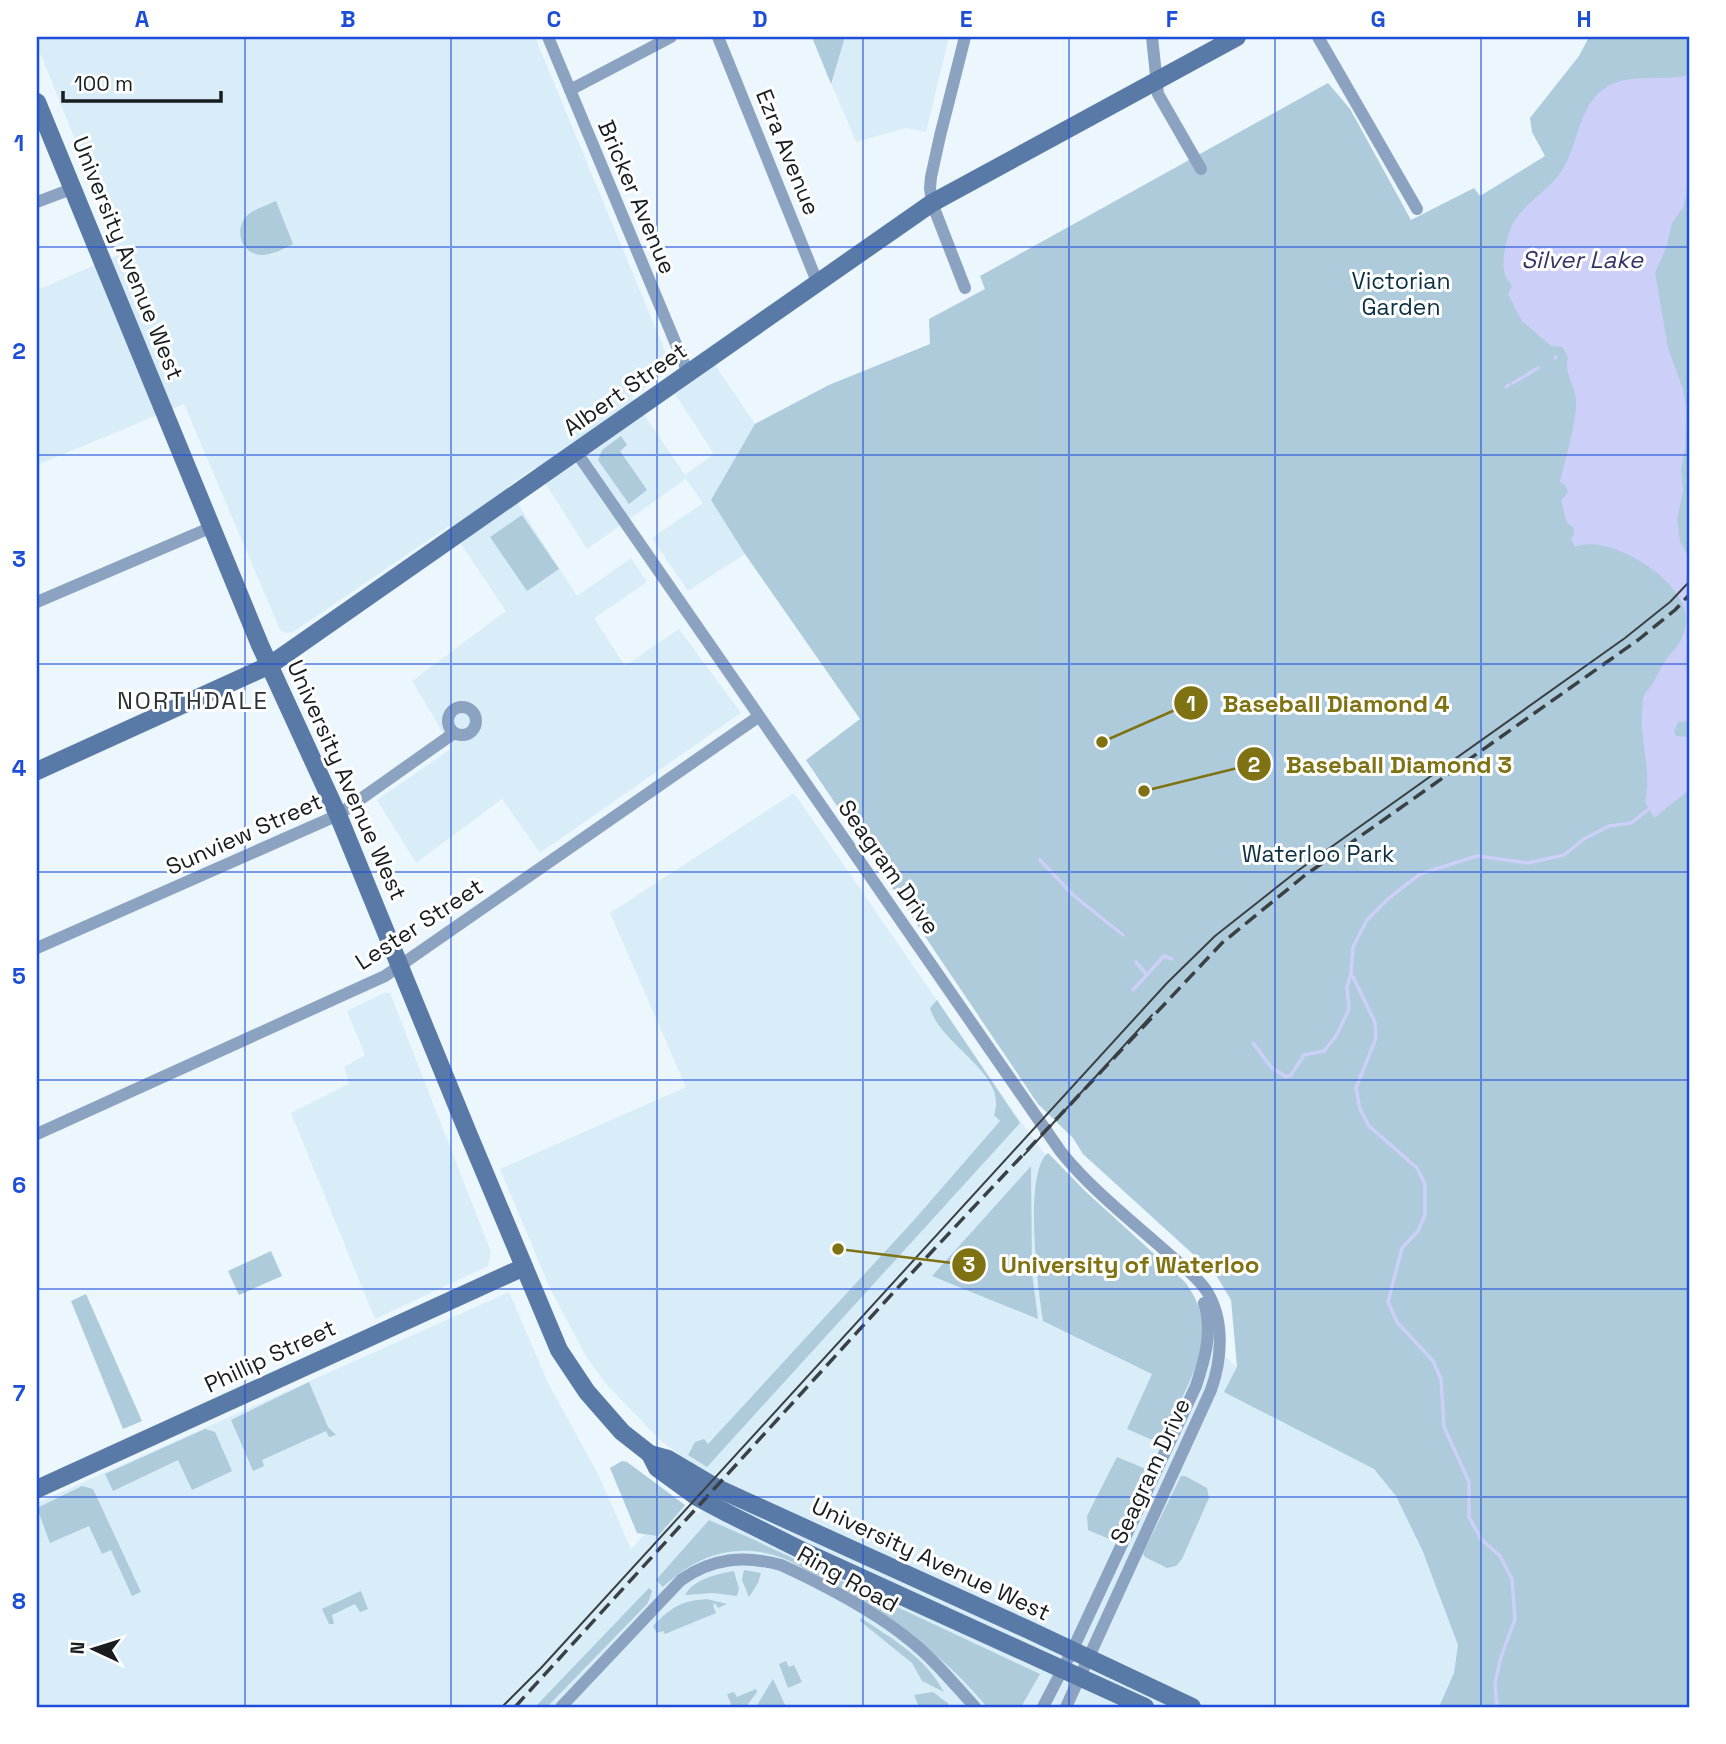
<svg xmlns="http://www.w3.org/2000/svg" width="1726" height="1744" font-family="'Space Grotesk',sans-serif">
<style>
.built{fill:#d9edf8}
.green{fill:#adcbda}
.water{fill:#cccff7}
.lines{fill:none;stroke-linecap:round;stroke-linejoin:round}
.stream{stroke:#cccff7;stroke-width:3.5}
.street{stroke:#8ba2c1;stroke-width:12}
.secondary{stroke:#5979a6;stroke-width:18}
.tram{stroke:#3a4043;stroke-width:2}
.rail{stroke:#3a4043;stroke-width:3.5;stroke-dasharray:14 7;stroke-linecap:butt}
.grid{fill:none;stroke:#1d4ed8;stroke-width:2;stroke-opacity:0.55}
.labels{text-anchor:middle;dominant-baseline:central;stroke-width:6;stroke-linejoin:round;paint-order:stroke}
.street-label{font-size:23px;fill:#181d1f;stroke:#fff}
.park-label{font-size:23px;fill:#0a3041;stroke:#fff}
.water-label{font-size:24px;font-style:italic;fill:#363567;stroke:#fff}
.neighbourhood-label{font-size:24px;letter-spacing:2px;fill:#2a3338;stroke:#fff}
.leader{fill:none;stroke:#7e7213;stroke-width:2.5}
.callout-dot{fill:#7e7213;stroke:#fff;stroke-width:2.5}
.mark-label{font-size:21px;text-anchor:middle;font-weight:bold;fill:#fff}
.callout-label{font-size:24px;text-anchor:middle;font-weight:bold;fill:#7e7213;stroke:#fff;stroke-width:6;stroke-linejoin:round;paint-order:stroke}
.neatline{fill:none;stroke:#1d4ed8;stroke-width:2.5}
.grid-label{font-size:23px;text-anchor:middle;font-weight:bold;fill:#1d4ed8}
</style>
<rect width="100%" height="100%" fill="#ebf6fd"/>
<g class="built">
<polygon points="37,37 535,37 672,368 632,397 685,475 714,454 675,394 715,365 755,424 829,385 848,700 745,554 688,591 652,538 703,503 686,479 587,549 535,467 507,487 577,596 631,558 647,582 594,618 625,666 679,629 741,713 540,853 502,799 416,863 377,800 452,748 412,681 506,611 449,526 293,632 285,633 280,630 184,404 37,465 37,290 121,254 37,45"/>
<polygon points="812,37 949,37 926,132 906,128 856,142"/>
<polygon points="794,793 1016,1115 1068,1185 1199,1334 1236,1366 1376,1452 1468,1650 1454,1707 37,1707 37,1503 509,1292 548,1383 599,1476 631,1549 676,1501 698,1514 726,1483 682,1457 659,1439 607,1385 587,1358 550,1288 500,1169 686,1087 610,913"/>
<polygon points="384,993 390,993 491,1252 488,1266 375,1319 291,1113 349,1084 344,1067 365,1055 347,1011"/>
</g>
<g class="green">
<polygon points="812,37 845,37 831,84"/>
<polygon points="1589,37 1689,38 1689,1707 1439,1707 1454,1673 1458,1645 1423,1552 1396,1496 1374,1469 1224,1392 1237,1367 1231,1300 1216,1275 1083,1154 1073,1138 1038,1104 806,760 860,719 745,554 711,500 755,424 829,385 930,344 929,319 985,289 980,276 1328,83 1350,109 1411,220 1474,188 1480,196 1545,156 1532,132 1530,118 1579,56"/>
<path d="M276,201L293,244C283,249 272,255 261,255C239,254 233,225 250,213C257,208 268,205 276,201Z"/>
<polygon points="621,436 627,445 620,451 647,490 629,504 598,460 602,450"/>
<polygon points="522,515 559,569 527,591 490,537"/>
<path d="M937,1000L1020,1123L707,1467L688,1455L695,1442L704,1439L708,1444L915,1219L1000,1121L994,1115C1009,1074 940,1045 930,1008Z"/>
<path d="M1048,1153L1085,1191L1185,1282C1192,1292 1199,1303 1201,1316C1209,1356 1181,1397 1165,1433L1157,1440L1150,1439L1127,1429L1152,1374L1043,1321C1038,1290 1023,1172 1048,1153Z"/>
<polygon points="1031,1166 1032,1273 1038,1319 932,1276"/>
<polygon points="271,1251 282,1276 239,1295 228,1271"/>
<polygon points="86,1294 142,1421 123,1429 71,1301"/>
<polygon points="309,1382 328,1427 336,1435 329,1437 326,1431 262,1460 264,1466 253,1471 231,1420"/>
<polygon points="205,1429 215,1432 232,1471 192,1490 178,1460 113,1491 105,1474"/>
<polygon points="1117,1457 1146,1469 1114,1541 1088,1530 1087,1516"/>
<polygon points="622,1461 627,1462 685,1505 658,1536 637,1533 610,1468"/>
<polygon points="1181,1476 1185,1476 1207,1488 1209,1498 1182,1559 1176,1566 1167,1568 1145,1557 1143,1553"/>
<polygon points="82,1486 93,1489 141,1592 132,1596 111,1550 102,1554 89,1526 50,1543 37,1508"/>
<path d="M709,1520L750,1538L1040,1674L1021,1707H987C941,1651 881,1611 819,1577C802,1568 784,1556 765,1553C724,1545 693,1560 663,1587L656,1580Z"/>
<polygon points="744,1570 761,1573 758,1583 749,1597 742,1580"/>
<path d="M734,1571L739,1589L737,1596L713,1593L685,1595C694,1579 717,1574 734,1571Z"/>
<polygon points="649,1588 652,1591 648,1603 547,1707 535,1707"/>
<polygon points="361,1591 368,1609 360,1612 355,1604 332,1615 334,1624 329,1624 322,1609"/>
<path d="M707,1599L727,1604L718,1608L715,1603L713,1606L716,1613L665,1634L663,1631L657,1633L653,1626C672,1607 680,1601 707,1599Z"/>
<path d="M861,1618C894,1640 925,1657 944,1692L922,1681L912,1663L860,1621Z"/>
<polygon points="786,1661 789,1667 794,1665 802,1682 788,1688 779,1664"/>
<polygon points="773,1679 786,1707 756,1707"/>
<polygon points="756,1689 757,1692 746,1707 732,1707 727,1694 734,1692 737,1697"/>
<polygon points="933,1692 949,1704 946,1706 947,1707 919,1707 914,1695"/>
</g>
<path class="water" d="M1689,75V177L1684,206L1672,223L1666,248L1655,273L1668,348L1683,389L1686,409L1685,447L1681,469L1683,491L1677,520L1680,542L1689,557V721L1678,722L1674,731L1676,736L1689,737V790L1654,818L1645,802C1652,772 1640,742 1642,712C1643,707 1642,700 1644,696C1646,691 1650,687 1653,683C1657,677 1659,670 1663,664C1674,648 1683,644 1686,623C1691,583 1609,532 1575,547L1571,539L1574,533L1573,527L1567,523L1561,501L1568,492L1566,486L1560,482C1565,458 1577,424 1576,400C1574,381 1564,376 1568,357L1562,347L1551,346L1522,321L1508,294L1512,286C1511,283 1508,281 1506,277C1500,265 1506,242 1510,230C1520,204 1549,192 1563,169C1578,144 1579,105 1605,88C1628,72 1662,82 1689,75Z"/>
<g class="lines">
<g class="stream">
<polyline points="1555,358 1556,357"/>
<polyline points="1513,383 1538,368"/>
<polyline points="1506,387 1509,385"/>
<polyline points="1040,860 1073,895 1123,935"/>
<polyline points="1136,962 1147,975"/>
<polyline points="1133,990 1164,956 1172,959"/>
<polyline points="1253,1043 1271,1067 1286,1077 1291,1075 1304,1055 1324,1051 1336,1036 1349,1009 1347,987 1351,973"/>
<polyline points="1497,1707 1495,1683 1501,1657 1515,1619 1512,1579 1500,1556 1481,1539 1469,1517 1469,1482 1444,1427 1441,1379 1433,1361 1397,1322 1388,1302 1402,1248 1418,1231 1425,1215 1425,1184 1417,1168 1369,1126 1360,1109 1356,1088 1376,1038 1375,1022 1351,973 1353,947 1367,920 1389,898 1420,874 1477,856 1528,863 1564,855 1584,839 1609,826 1631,823 1650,808"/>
</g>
<g class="street">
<polyline points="548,37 688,373"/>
<polyline points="718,37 818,284"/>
<polyline points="965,37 940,136 931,177 930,188 932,203 965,288"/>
<polyline points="1152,37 1158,94 1201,169"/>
<polyline points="1318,37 1417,209"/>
<polyline points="570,90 671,37"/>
<polyline points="37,202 74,188"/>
<path d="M577,453L1061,1152C1090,1188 1128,1218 1163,1249C1177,1262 1195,1274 1206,1290C1225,1319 1222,1359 1211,1390L1066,1707"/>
<polyline points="37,602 212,527"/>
<circle cx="462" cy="721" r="14"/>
<polyline points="37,948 338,815 454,733"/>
<polyline points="37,1134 385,976 758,717"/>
<path d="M561,1707L681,1580C712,1558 744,1555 781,1565C819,1582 875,1612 907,1638C933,1658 953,1683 975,1707"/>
<path d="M1043,1707L1072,1651L1196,1386C1205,1358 1213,1332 1204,1303"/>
</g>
<g class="secondary">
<polyline points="37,102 260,645 338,815 468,1133 559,1350 587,1392 622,1432 650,1454 668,1459 717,1488 1029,1630 1192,1707"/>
<polyline points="37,771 270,665 932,203 1237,37"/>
<polyline points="650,1454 657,1468 697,1497 729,1514 807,1553 1145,1707"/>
<polyline points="37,1489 524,1267"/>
</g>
<g class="tram">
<polyline points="1024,1155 1152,1015"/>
<polyline points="502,1707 541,1668 1167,983 1215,936 1296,872 1625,638 1670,602 1689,582"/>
</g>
<polyline class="rail" points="515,1707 892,1294 1222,943 1304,876 1638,640 1675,610 1689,595"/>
</g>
<path class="grid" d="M245,37V1707M451,37V1707M657,37V1707M863,37V1707M1069,37V1707M1275,37V1707M1481,37V1707M37,247H1689M37,455H1689M37,664H1689M37,872H1689M37,1080H1689M37,1289H1689M37,1497H1689"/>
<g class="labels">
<g class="street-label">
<text transform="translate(788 152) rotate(68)">Ezra Avenue</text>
<text transform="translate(637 197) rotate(67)">Bricker Avenue</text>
<text transform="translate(128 258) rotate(68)">University Avenue West</text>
<text transform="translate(625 389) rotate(-35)">Albert Street</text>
<text transform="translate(347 780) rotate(66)">University Avenue West</text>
<text transform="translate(244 834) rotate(-24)">Sunview Street</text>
<text transform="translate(889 867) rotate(55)">Seagram Drive</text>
<text transform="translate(419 924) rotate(-33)">Lester Street</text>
<text transform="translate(270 1356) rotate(-25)">Phillip Street</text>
<text transform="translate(1150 1471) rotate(-65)">Seagram Drive</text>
<text transform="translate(931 1559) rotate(25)">University Avenue West</text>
<text transform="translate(848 1579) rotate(29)">Ring Road</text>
</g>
<g class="park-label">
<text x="1401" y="281">Victorian<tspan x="1401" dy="26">Garden</tspan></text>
<text x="1318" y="854">Waterloo Park</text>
</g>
<g class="water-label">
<text x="1582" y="259">Silver Lake</text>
</g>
<g class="neighbourhood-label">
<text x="193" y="700">NORTHDALE</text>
</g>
</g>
<path class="leader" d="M1102 742L1191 703M1144 791L1254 764M838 1249L969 1265"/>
<g class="callout-dot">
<circle cx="1102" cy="742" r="7"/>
<circle cx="1144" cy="791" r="7"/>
<circle cx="838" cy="1249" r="7"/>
<circle cx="1191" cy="703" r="18"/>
<circle cx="1254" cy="764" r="18"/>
<circle cx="969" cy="1265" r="18"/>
</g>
<g class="mark-label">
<text x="1191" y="711">1</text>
<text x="1254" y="772">2</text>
<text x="969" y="1272">3</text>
</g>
<g class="callout-label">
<text x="1336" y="712">Baseball Diamond 4</text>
<text x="1399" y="773">Baseball Diamond 3</text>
<text x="1130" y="1273">University of Waterloo</text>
</g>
<rect width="1726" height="1744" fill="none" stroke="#ffffff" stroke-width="77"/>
<g transform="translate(94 1649) rotate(274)" stroke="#ffffff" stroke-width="5" paint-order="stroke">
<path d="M0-5L12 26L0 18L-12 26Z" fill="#181d1f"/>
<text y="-10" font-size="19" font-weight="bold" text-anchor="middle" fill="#181d1f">N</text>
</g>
<path d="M63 91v10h158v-10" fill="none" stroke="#181d1f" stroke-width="3.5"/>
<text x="74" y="91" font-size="21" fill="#181d1f" stroke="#ffffff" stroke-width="5" paint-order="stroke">100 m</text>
<rect x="38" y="38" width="1650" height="1668" class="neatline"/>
<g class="grid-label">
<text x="142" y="27">A</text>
<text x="348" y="27">B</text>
<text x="554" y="27">C</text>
<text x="760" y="27">D</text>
<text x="966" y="27">E</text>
<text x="1172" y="27">F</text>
<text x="1378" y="27">G</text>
<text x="1584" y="27">H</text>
<text x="19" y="151">1</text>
<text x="19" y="359">2</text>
<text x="19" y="567">3</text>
<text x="19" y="776">4</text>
<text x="19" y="984">5</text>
<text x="19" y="1193">6</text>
<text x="19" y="1401">7</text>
<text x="19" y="1609">8</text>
</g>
</svg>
